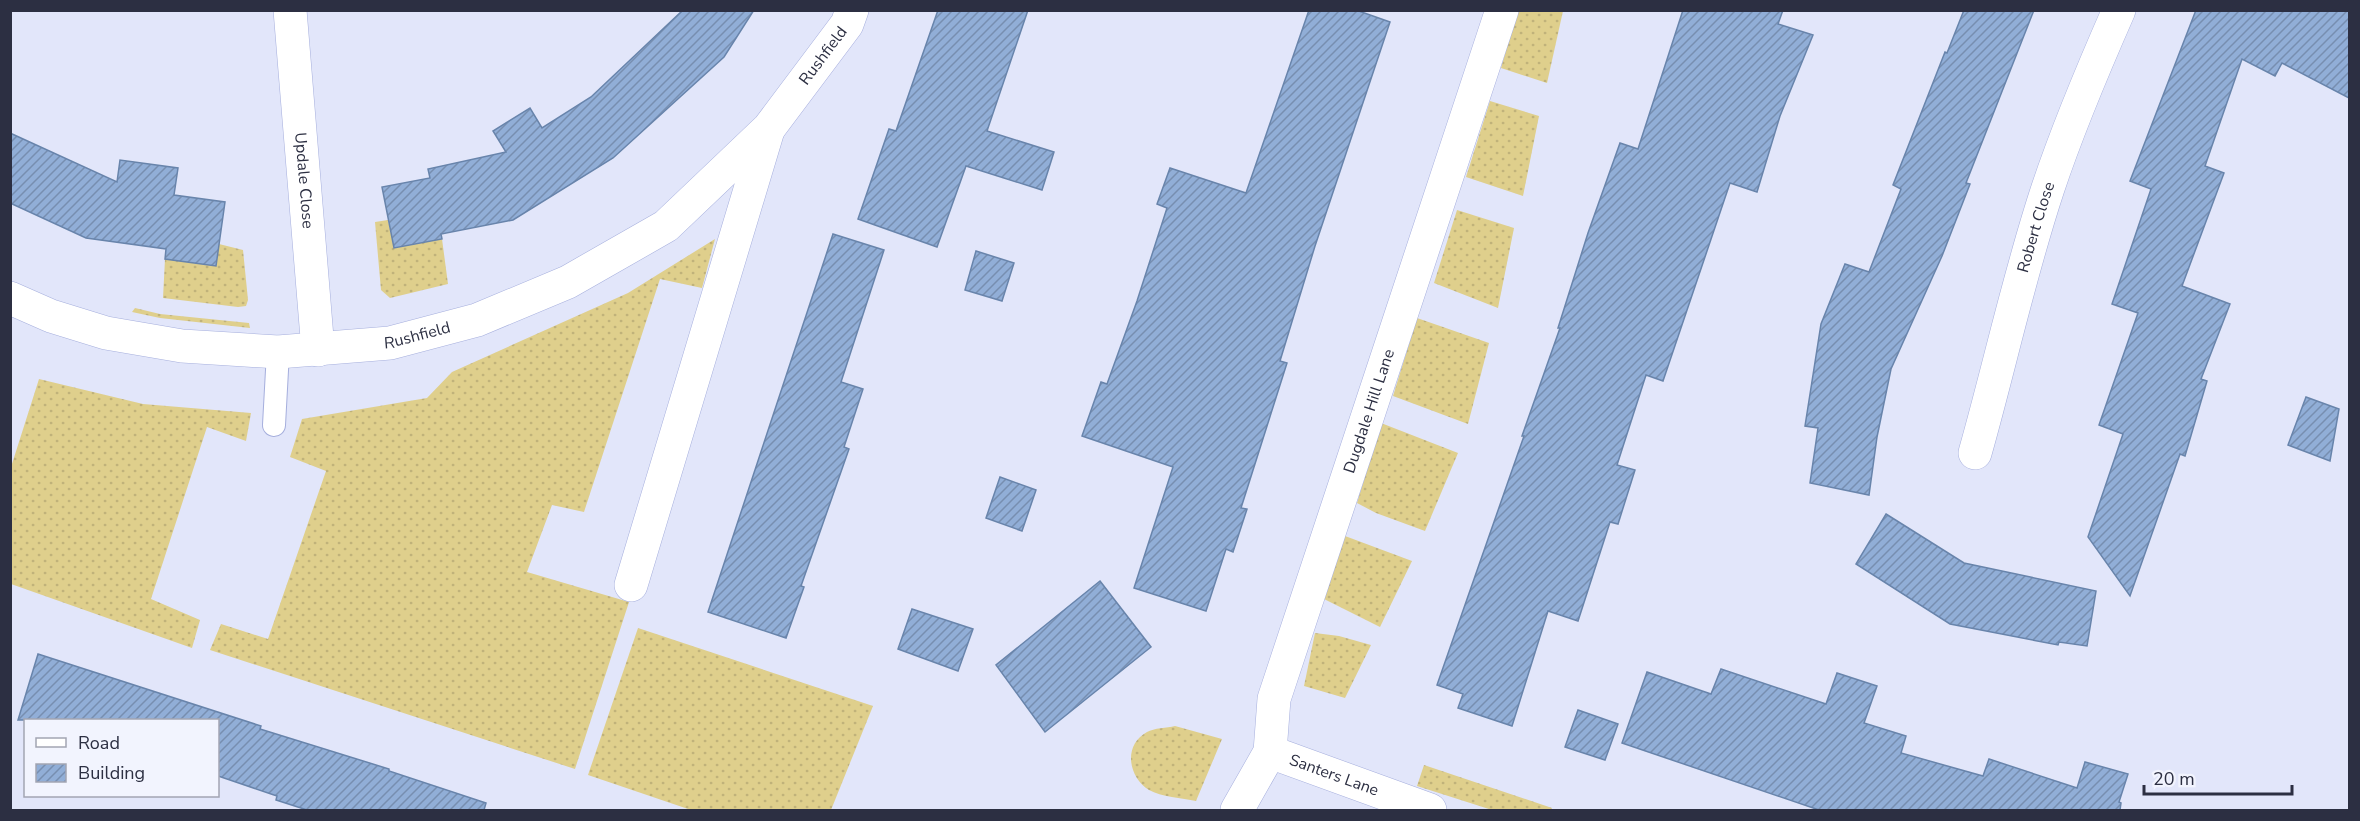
<svg xmlns="http://www.w3.org/2000/svg" width="2360" height="821" font-family="'Nunito Sans',sans-serif">
<style>
.grass{fill:url(#grass-dots)}
.building{fill:url(#building-hatch);stroke:#6884ab;stroke-width:1.5}
.lines{fill:none;stroke-linecap:round;stroke-linejoin:round}
.lane-casing{stroke:#a6afdd;stroke-width:24}
.street-casing{stroke:#a6afdd;stroke-width:34}
.lane{stroke:#fff;stroke-width:22}
.street{stroke:#fff;stroke-width:33}
.labels{text-anchor:middle;dominant-baseline:central;stroke-width:5;stroke-linejoin:round;paint-order:stroke}
.street-label{font-size:16px;fill:#2c2f42;stroke:#f2f4fe}
</style>
<defs>
<pattern id="grass-dots" width="8" height="8" patternUnits="userSpaceOnUse" patternTransform="scale(1.5)"><rect width="8" height="8" fill="#dfcf8c"/><path d="M2 2h.1M6 6h.1" fill="none" stroke="#c0b27a" stroke-width="1.8" stroke-linecap="round"/></pattern>
<pattern id="building-hatch" width="6" height="6" patternUnits="userSpaceOnUse" patternTransform="scale(1.5)"><rect width="6" height="6" fill="#91aed7"/><path d="M-1 1l2-2M0 6l6-6M5 7l2-2" fill="none" stroke="#778eb0"/></pattern>
</defs>
<rect width="100%" height="100%" fill="#e2e6fa"/>
<g class="grass">
<polygon points="1517,11 1563,11 1547,83 1501,68"/>
<polygon points="1490,101 1539,116 1523,196 1466,177"/>
<polygon points="1457,210 1514,228 1498,308 1434,283"/>
<polygon points="388,220 394,248 442,239 448,284 390,298 381,290 375,222"/>
<polygon points="715,239 702,288 660,279 584,512 552,505 527,572 629,602 575,769 210,650 221,624 268,639 326,471 290,457 302,419 427,398 452,372 628,293"/>
<polygon points="219,244 243,250 248,300 246,306 238,307 163,298 165,259 215,265"/>
<polygon points="135,308 160,314 249,323 250,328 160,318 132,312"/>
<polygon points="1417,318 1489,343 1468,424 1393,396"/>
<polygon points="39,379 143,404 251,413 246,441 207,427 151,599 200,620 192,648 11,584 11,467"/>
<polygon points="1381,423 1458,453 1425,531 1376,513 1357,503"/>
<polygon points="1345,536 1412,561 1380,627 1324,599"/>
<polygon points="638,628 873,706 831,810 691,810 588,775"/>
<polygon points="1315,633 1339,636 1371,645 1345,698 1304,686"/>
<path d="M1175,726L1222,739L1196,801C1182,798 1161,797 1149,790C1128,777 1123,745 1147,732C1154,728 1167,728 1175,726Z"/>
<polygon points="1424,765 1552,808 1551,810 1492,810 1417,786"/>
</g>
<g class="building">
<polygon points="683,10 754,10 724,57 613,158 513,220 441,234 442,239 394,248 382,187 430,178 428,169 506,152 493,131 530,108 542,128 591,97"/>
<polygon points="938,10 1028,10 987,131 1054,152 1042,190 966,166 937,247 858,219 889,129 896,131"/>
<polygon points="1309,10 1356,10 1390,22 1315,246 1280,361 1287,363 1241,508 1247,509 1233,552 1226,549 1206,611 1134,588 1173,467 1082,436 1101,382 1107,384 1137,301 1167,208 1157,204 1170,168 1246,193"/>
<polygon points="1683,10 1783,10 1778,24 1813,35 1780,116 1757,192 1730,183 1663,381 1646,375 1617,465 1635,470 1618,524 1610,522 1578,621 1548,611 1512,726 1458,708 1463,694 1437,685 1524,436 1522,436 1560,328 1558,328 1588,233 1620,143 1638,149"/>
<polygon points="1964,10 2034,10 1966,183 1970,184 1942,256 1891,369 1877,437 1869,495 1810,483 1818,428 1805,426 1821,324 1845,264 1869,272 1901,189 1893,185 1945,52 1947,53"/>
<polygon points="2196,10 2349,10 2349,98 2282,63 2275,76 2242,59 2205,166 2224,173 2182,286 2230,304 2201,379 2207,381 2185,456 2180,454 2130,596 2088,537 2123,434 2099,425 2138,313 2112,304 2151,189 2130,181"/>
<polygon points="10,133 117,182 120,160 178,168 174,195 225,202 216,266 165,259 166,249 86,238 10,203"/>
<polygon points="833,234 884,250 841,382 863,389 844,447 849,449 801,586 804,587 786,638 708,612"/>
<polygon points="976,251 1014,263 1002,301 965,290"/>
<polygon points="2306,397 2339,409 2330,461 2288,445"/>
<polygon points="1000,477 1036,490 1022,531 986,518"/>
<polygon points="1886,514 1964,563 2096,591 2087,646 2059,642 2058,645 1950,624 1856,564"/>
<polygon points="1100,581 1151,647 1045,732 996,665"/>
<polygon points="912,609 973,629 958,671 898,649"/>
<polygon points="38,654 261,726 260,729 389,769 389,771 486,803 484,810 307,810 276,800 277,796 218,776 218,720 18,720"/>
<polygon points="1721,669 1826,704 1837,673 1877,686 1864,723 1906,736 1901,753 1983,776 1989,759 2077,788 2085,762 2128,774 2119,802 2121,803 2120,810 1819,810 1622,743 1647,672 1711,694"/>
<polygon points="1578,710 1618,724 1605,760 1565,747"/>
</g>
<g class="lines">
<g class="lane-casing">
<polyline id="lane" points="274,425 278,352"/>
</g>
<g class="street-casing">
<g id="street">
<path id="s1" d="M290,10L318,350"/>
<path id="s2" d="M10,298L51,316L106,333L182,346L278,352L390,343L477,320L568,282L666,226L769,128L847,24L852,10"/>
<path id="s3" d="M1975,453C2000,365 2019,275 2048,188C2068,128 2093,69 2119,10"/>
<polyline points="631,585 768,130"/>
<path id="s4" d="M1270,752L1430,810"/>
<path id="s5" d="M1237,810L1270,752L1274,699L1502,10"/>
</g>
</g>
<use href="#lane" class="lane"/>
<use href="#street" class="street"/>
</g>
<g class="labels">
<g class="street-label">
<text stroke="none"><textPath href="#s2" startOffset="922">Rushfield</textPath></text>
<text stroke="none"><textPath href="#s1" startOffset="171">Updale Close</textPath></text>
<text stroke="none"><textPath href="#s3" startOffset="234">Robert Close</textPath></text>
<text stroke="none"><textPath href="#s2" startOffset="416">Rushfield</textPath></text>
<text stroke="none"><textPath href="#s5" startOffset="423">Dugdale Hill Lane</textPath></text>
<text stroke="none"><textPath href="#s4" startOffset="68">Santers Lane</textPath></text>
</g>
</g>
<rect width="2360" height="821" fill="none" stroke="#2c2f42" stroke-width="24"/>
<rect x="24" y="719" width="195" height="78" fill="#f2f4fe" stroke="#a3a5b3" stroke-width="1.5"/>
<rect x="36" y="738" width="30" height="9" fill="#ffffff" stroke="#a3a5b3" stroke-width="1.5"/>
<text x="78" y="749" font-size="18" fill="#2c2f42">Road</text>
<rect x="36" y="764" width="30" height="18" fill="url(#building-hatch)" stroke="#a3a5b3" stroke-width="1.5"/>
<text x="78" y="779" font-size="18" fill="#2c2f42">Building</text>
<path d="M2144 785v9h148v-9" fill="none" stroke="#2c2f42" stroke-width="3"/>
<text x="2153" y="785" font-size="18" fill="#2c2f42" stroke="#f2f4fe" stroke-width="4.5" paint-order="stroke">20 m</text>
</svg>
